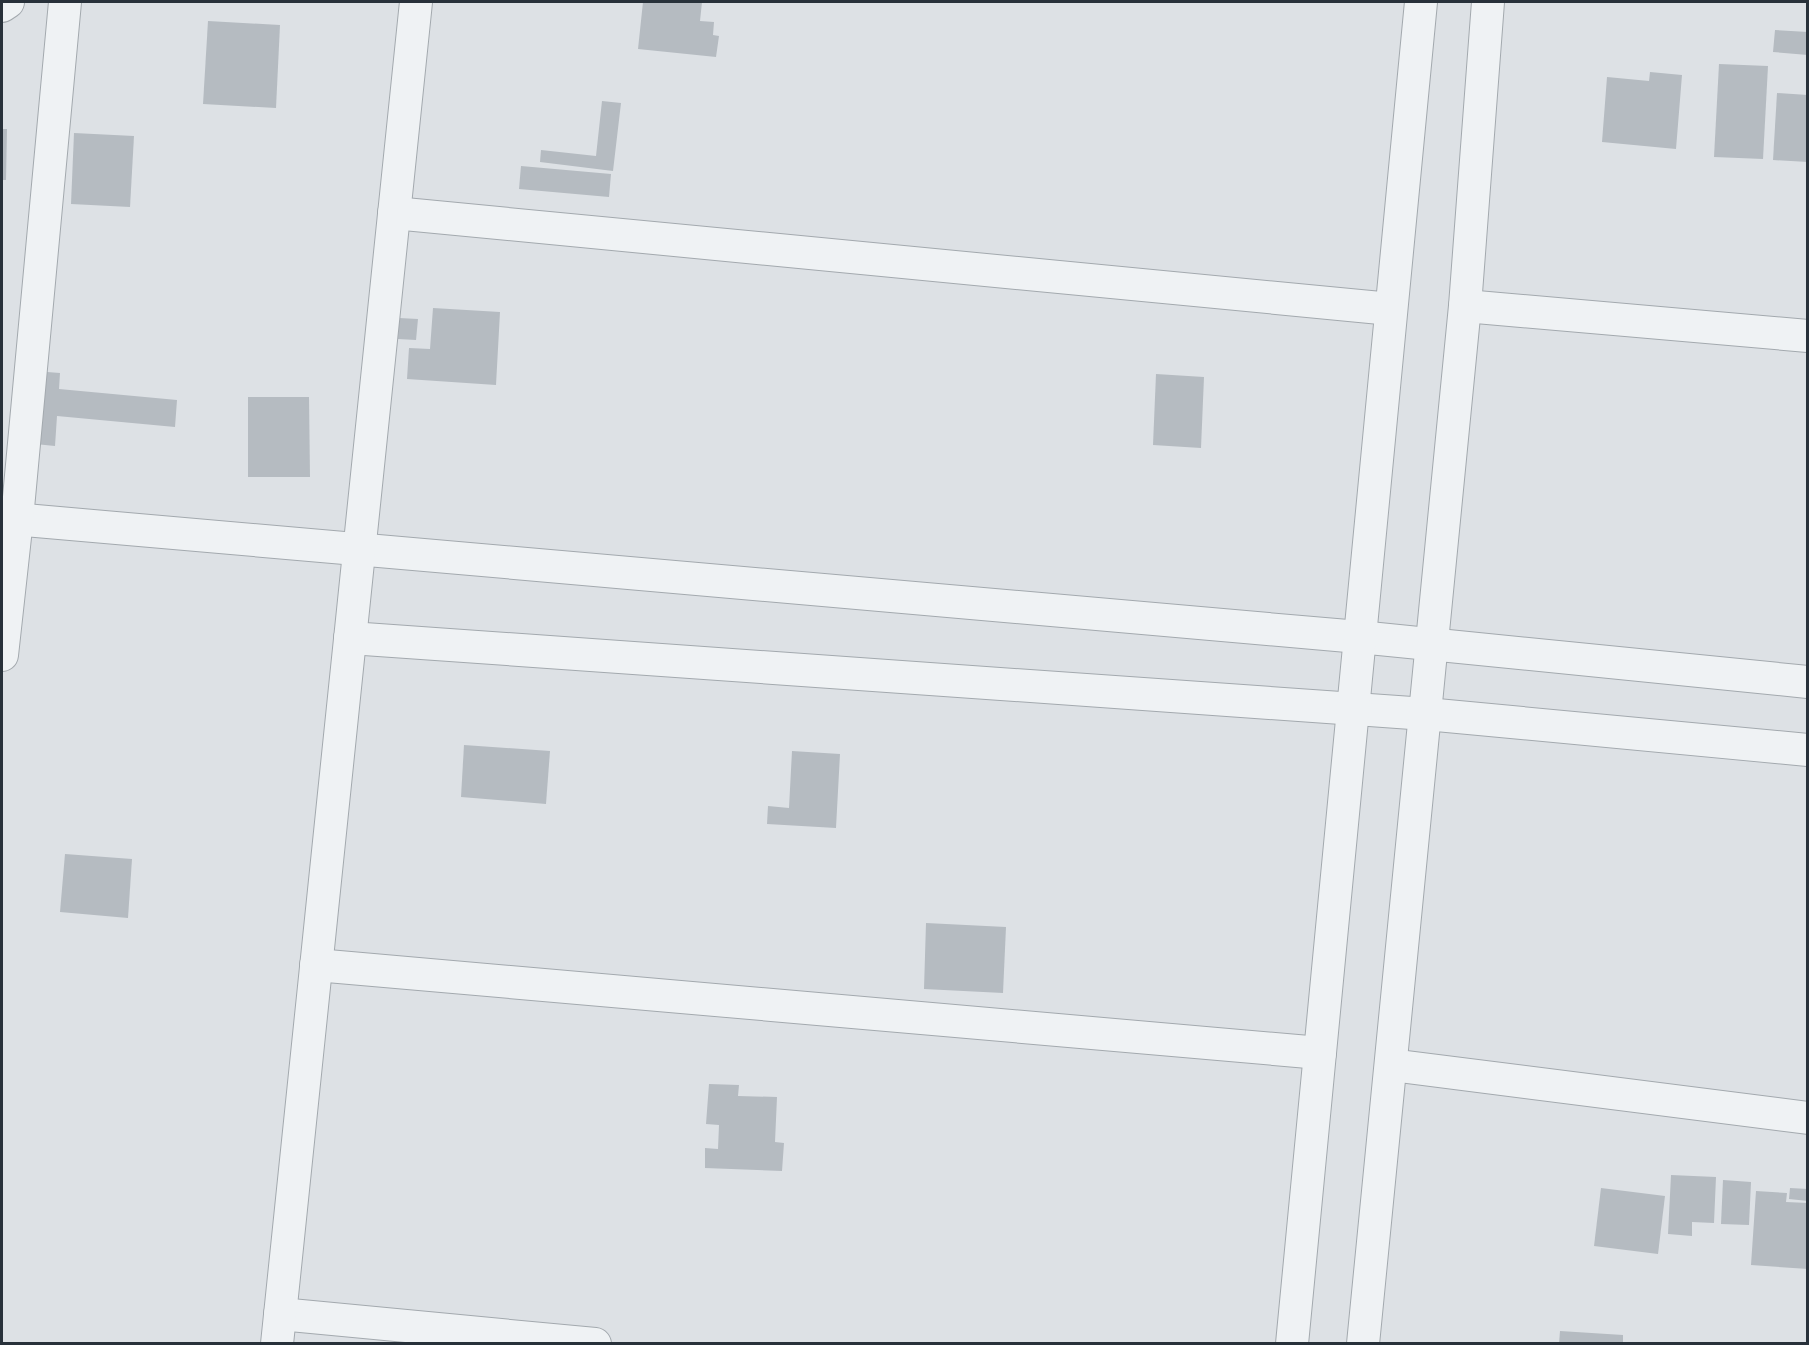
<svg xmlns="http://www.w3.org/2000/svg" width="1809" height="1345" font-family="'Fira Sans',sans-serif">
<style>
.building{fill:#b5bbc1}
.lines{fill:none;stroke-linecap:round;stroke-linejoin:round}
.minor-casing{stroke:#a3a9ae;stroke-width:34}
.minor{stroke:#eff2f4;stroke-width:32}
</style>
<rect width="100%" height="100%" fill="#dde1e5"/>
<g class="building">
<polygon points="643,2 702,2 700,21 714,22 713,35 719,36 716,57 638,49"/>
<polygon points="208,21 280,25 276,108 203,104"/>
<polygon points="1775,30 1808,32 1808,55 1773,52"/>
<polygon points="1719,64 1768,66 1763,159 1714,157"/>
<polygon points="1650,72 1682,75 1676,149 1602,142 1607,77 1649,81"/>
<polygon points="1777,93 1808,95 1808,162 1773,160"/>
<polygon points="602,101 621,103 613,171 540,162 541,150 596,156"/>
<polygon points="2,129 7,129 6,180 2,180"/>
<polygon points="74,133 134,136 130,207 71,204"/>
<polygon points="521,166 611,174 609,197 519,189"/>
<polygon points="433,308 500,312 496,385 407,379 409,348 430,349"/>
<polygon points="399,318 418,319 416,340 398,339"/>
<polygon points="47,372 60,373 59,389 177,400 175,427 57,416 55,446 35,444 40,392 45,393"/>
<polygon points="1156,374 1204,377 1201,448 1153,445"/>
<polygon points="248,397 309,397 310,477 248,477"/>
<polygon points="464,745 550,751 546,804 461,797"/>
<polygon points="792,751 840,754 836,828 767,824 768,806 789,808"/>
<polygon points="65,854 132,859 128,918 60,912"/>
<polygon points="926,923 1006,927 1003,993 924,989"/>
<polygon points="709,1084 739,1085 738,1096 777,1097 775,1142 784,1143 782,1171 705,1168 705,1148 718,1149 719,1125 706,1124"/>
<polygon points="1671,1175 1716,1177 1714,1223 1692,1222 1692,1236 1668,1234"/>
<polygon points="1723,1180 1751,1182 1749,1225 1721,1224"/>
<polygon points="1601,1188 1665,1196 1658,1254 1594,1246"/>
<polygon points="1790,1188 1808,1189 1808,1201 1789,1199"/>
<polygon points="1756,1191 1787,1193 1786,1202 1808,1203 1808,1269 1751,1265"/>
<polygon points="1560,1331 1623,1335 1623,1344 1559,1344"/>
</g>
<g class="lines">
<g class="minor-casing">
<g id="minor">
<polyline points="2,6 8,2"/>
<polyline points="394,213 1391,309"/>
<polyline points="1465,306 1808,336"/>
<polyline points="2,518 1359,637 1808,682"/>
<polyline points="350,638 1426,714 1808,750"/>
<polyline points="2,655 17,519 65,2"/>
<polyline points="316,965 1320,1053"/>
<polyline points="1391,1065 1808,1118"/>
<polyline points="280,1314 595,1344"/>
<polyline points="277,1344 416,2"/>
<polyline points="1292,1344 1421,2"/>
<polyline points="1363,1344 1465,306 1488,2"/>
</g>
</g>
<use href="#minor" class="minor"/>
</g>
<rect width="1809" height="1345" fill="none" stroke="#28313a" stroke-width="6"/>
</svg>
